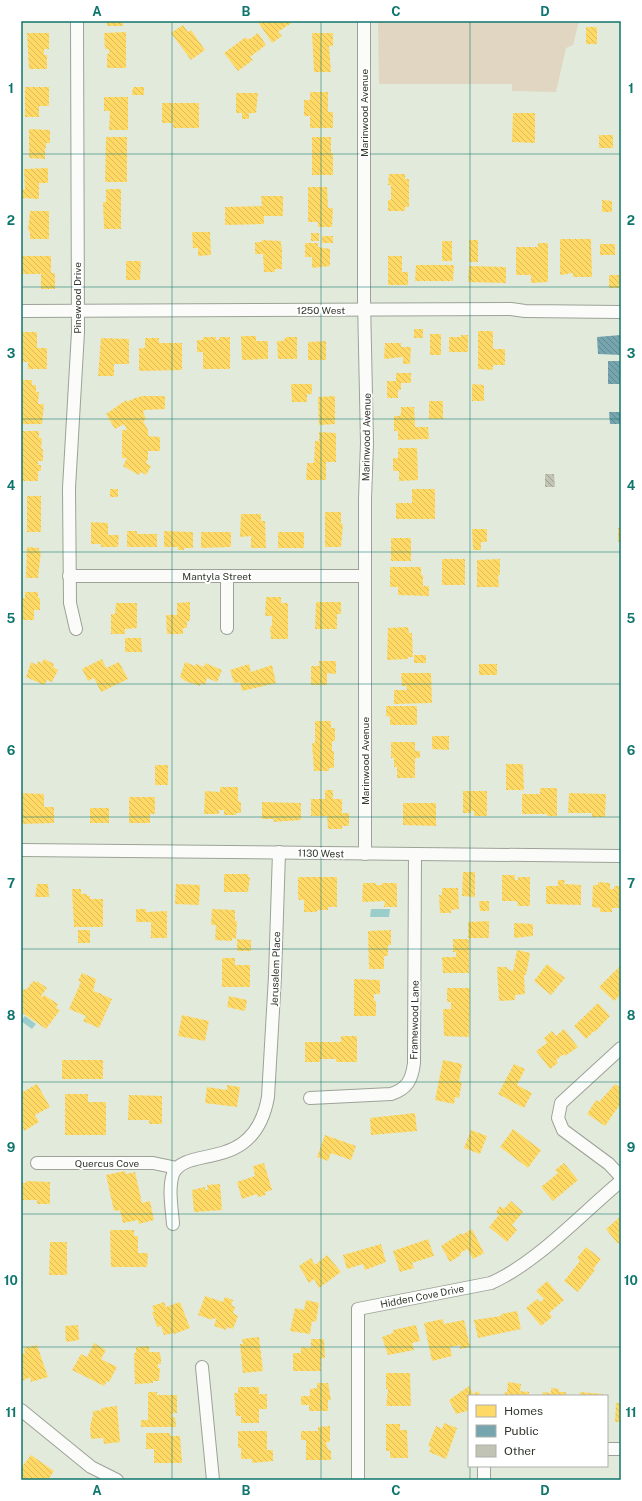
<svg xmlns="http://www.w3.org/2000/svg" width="642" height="1501" font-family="'Public Sans',sans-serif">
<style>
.grass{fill:#e0d6c2}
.water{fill:#9bceca}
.homes{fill:url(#homes-back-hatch)}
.public{fill:url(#public-back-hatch)}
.building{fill:url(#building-back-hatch)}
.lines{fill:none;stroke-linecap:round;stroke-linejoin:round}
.minor-casing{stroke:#9ca297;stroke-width:14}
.minor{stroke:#fbfcfa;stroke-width:12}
.grid{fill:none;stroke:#0f766e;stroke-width:1;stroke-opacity:0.55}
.labels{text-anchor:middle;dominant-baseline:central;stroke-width:4;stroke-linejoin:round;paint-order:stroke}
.street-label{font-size:10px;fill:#32382d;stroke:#fff}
.neatline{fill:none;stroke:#0f766e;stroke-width:1.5}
.grid-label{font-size:13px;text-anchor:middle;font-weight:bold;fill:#0f766e}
</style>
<defs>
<pattern id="homes-back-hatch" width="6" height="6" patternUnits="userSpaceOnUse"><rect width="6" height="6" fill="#ffd966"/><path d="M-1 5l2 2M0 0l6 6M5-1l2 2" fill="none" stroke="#dbbb59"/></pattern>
<pattern id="public-back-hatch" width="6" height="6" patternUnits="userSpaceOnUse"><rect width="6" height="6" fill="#76a5af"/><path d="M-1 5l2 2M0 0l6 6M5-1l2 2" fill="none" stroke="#61878f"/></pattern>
<pattern id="building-back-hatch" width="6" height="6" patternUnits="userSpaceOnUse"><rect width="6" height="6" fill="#c2c4b3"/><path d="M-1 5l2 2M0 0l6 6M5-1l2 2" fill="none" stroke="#9ea092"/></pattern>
</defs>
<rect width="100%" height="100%" fill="#e2ebdb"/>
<polygon class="grass" points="378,21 579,21 573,45 566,48 556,92 512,91 512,84 379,84"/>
<g class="water">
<polygon points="371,909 390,909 389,917 370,917"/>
<polygon points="25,1016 36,1024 32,1029 21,1021"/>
</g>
<g class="homes">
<rect x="107" y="21" width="16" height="5"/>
<polygon points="260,21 294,21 278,32 282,36 272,43 258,22"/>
<polygon points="183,25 188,32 191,30 205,50 191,60 171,33"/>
<rect x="586" y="27" width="11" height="17"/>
<polygon points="126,32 126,68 107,68 107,54 109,54 109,49 105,49 104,33"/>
<polygon points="27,33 49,33 49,49 44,49 44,55 47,55 47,69 29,69"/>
<polygon points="258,33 266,45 250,57 253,60 238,71 224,53 246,37 248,40"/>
<polygon points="312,33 333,33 333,46 329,46 331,72 314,72"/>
<polygon points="25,87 49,87 49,106 39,106 39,117 25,117"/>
<polygon points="133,87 144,87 144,95 132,95"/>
<polygon points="310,92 328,92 328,112 333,112 333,128 310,128 310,116 304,116 304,100 310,100"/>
<polygon points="236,93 258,93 256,113 249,113 249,119 242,119 242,113 236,113"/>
<polygon points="104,97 128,97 128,130 109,130 110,111 104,111"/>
<polygon points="162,103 199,103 199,128 173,128 173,123 162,123"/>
<polygon points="513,113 535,113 535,143 512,142"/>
<polygon points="29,129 50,130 50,143 46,143 46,148 45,148 45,159 29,158"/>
<rect x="599" y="135" width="14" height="13"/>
<polygon points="106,137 127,137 127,182 105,182"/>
<polygon points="312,137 331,137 331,153 333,153 333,175 312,175"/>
<polygon points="48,168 48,183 39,183 39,199 21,198 21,189 25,189 24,169"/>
<polygon points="389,174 405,174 405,179 409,179 409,207 405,207 405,211 388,211 388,200 391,200 391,185 388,185"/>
<polygon points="308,187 327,187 328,208 333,208 332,227 318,227 318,222 308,222"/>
<polygon points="106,189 121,189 121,229 104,229 103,202 106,202"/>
<polygon points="261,196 283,196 283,216 264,216 264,224 225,225 225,207 262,206"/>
<polygon points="602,200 612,201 612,212 602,212"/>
<polygon points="30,211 49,211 49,239 30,239 30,231 28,231"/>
<polygon points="192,232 210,232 211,255 198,256 198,248 193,248"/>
<rect x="311" y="233" width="8" height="8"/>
<rect x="322" y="236" width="11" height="7"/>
<polygon points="560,239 591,239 592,277 573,277 573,273 560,275"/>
<polygon points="262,240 281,241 281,246 282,246 282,269 275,269 275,272 264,272 263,254 255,254 255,242 262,242"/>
<rect x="469" y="240" width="9" height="22"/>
<rect x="442" y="241" width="10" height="20"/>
<polygon points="305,243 318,243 318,247 330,249 330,266 312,268 312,257 305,257"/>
<polygon points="538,243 548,243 548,282 531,283 531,275 516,275 516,247 538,247"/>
<rect x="600" y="244" width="15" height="11"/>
<polygon points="21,256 51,256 51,273 55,273 55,289 41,289 41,274 21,274"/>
<polygon points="388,256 402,256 402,272 408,272 408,285 388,285"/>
<polygon points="126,261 141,261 140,280 126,280"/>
<polygon points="416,265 454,265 453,281 415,281"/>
<polygon points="469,266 506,267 506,283 468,282"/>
<rect x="609" y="275" width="10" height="13"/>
<rect x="414" y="329" width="9" height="9"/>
<polygon points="478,331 493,331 493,349 505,349 505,365 493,365 493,370 478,369"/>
<polygon points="21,332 37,332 37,348 47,348 47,369 28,369 28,362 21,362"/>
<rect x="430" y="334" width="11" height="21"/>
<polygon points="461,335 468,335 468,352 449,352 449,337 461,337"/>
<polygon points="241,336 256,336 256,341 268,341 268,359 242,360"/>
<polygon points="203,337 216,337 216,340 219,340 219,337 230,337 230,369 203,369 203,352 197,352 197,340 203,340"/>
<polygon points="286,337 297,337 297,359 278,359 277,341 283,341"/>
<polygon points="101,338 129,339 129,364 114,364 114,376 98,376"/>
<polygon points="145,338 159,338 159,343 182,343 182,370 139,371 139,348 145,348"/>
<polygon points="326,341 326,360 308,360 308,342"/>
<polygon points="385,343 401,343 401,347 411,347 410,364 403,364 403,357 384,359"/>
<polygon points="396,373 411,373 411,383 401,383 401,390 398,390 398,398 387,398 387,381 396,381"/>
<polygon points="21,380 32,380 32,385 36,385 36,392 39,392 38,404 44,404 42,424 21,424"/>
<polygon points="291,384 312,384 312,394 307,394 307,402 292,402"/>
<polygon points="472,384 484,385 484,401 472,401"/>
<polygon points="141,396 165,396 165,409 145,410 143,412 146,419 143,421 148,430 148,436 160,437 160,451 148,451 148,459 146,463 151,466 146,475 141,472 139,475 123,466 127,458 122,458 122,430 127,430 124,424 115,429 106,414 126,400 127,402 137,397 138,398"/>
<polygon points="335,396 335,424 319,425 318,397"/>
<rect x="429" y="401" width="14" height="18"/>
<polygon points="401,407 414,407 415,427 428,427 429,439 398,440 398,431 394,431 394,416 399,416 401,414"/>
<polygon points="21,431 39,431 39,438 42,438 41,449 43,449 43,461 38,461 38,465 41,465 41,471 38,471 38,481 21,481"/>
<polygon points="319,432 336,433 336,462 326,462 326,480 306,480 307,463 314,463 315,441 319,441"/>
<polygon points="398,448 417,448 418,480 399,481 399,471 393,471 393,458 398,458"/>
<rect x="110" y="489" width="8" height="8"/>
<polygon points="412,489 435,489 435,519 396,519 396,503 412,503"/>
<rect x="27" y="496" width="14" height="36"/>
<polygon points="325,512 341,512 341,524 343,524 341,547 325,547"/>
<polygon points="241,514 261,514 261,521 265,521 266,548 251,548 251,536 240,537"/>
<polygon points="91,522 108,523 108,535 119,535 118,547 101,547 101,544 91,544"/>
<rect x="618" y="528" width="3" height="14"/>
<polygon points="472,529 487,529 487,542 481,542 481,550 473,550"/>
<polygon points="127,531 137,531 137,534 157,534 157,547 127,547"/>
<polygon points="164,531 193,532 193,548 184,548 184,550 178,550 178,547 164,547"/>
<polygon points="201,532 231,532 231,547 201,548"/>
<rect x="278" y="532" width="26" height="16"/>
<rect x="391" y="538" width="20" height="23"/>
<polygon points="27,547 39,548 39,551 41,551 38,578 26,578"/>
<rect x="442" y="559" width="23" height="26"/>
<polygon points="500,559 500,575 498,575 499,587 477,587 477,560"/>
<polygon points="390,567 421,567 421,575 423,575 423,586 429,586 429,596 398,595 398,587 390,587"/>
<polygon points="25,592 38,592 38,598 40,598 40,610 34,610 34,620 21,620 21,598 25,598"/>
<polygon points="266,597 281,597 281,603 288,603 288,639 271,639 270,626 272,626 272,616 265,616"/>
<polygon points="190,602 190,621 187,621 187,628 183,628 183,634 167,634 166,615 177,615 177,603"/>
<polygon points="316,602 341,602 341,614 337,614 337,629 315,629"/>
<polygon points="116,603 137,603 137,628 125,629 125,634 111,634 111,614 115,614"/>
<polygon points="408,627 409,633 412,633 413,657 408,657 408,659 387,660 388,628"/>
<polygon points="125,638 141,638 142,652 125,652"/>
<rect x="414" y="655" width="12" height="8"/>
<polygon points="44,659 54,664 53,667 58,670 52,682 47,680 44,685 26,677 31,662 37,665 38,661 42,663"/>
<polygon points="102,659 106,668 119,662 128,679 101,692 94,678 88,681 82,669"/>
<polygon points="319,661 336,661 336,674 327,673 327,685 311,685 311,666 319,666"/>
<polygon points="185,662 195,666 196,664 204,667 205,663 222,670 217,682 207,678 205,685 201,683 200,686 185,681 180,677"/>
<polygon points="249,664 251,672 272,665 276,683 242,691 240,682 234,683 230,670"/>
<rect x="479" y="664" width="18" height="11"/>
<polygon points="401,673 431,673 432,703 394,704 394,690 407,690 406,686 402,686"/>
<polygon points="386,706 417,706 417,725 390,725 390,717 386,716"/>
<polygon points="315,721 331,721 331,728 335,728 335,741 332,741 332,751 334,751 334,768 329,768 329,771 314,771 312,743 315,743"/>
<polygon points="432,736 449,736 449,750 432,749"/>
<polygon points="391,742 415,742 415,751 420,751 420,758 415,758 415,778 397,778 397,767 394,767 394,758 391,758"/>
<polygon points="506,764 523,764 524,790 506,790"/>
<rect x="155" y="765" width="13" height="20"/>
<polygon points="220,787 238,787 238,801 241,802 241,813 236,813 236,815 224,815 224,810 219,810 219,814 204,814 205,791 220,792"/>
<polygon points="540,788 557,788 557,816 547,816 547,814 522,814 522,794 540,794"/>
<polygon points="325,790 333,790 333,799 342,799 342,813 349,813 349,826 342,826 342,829 328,829 327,816 311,816 311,799 325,799"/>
<polygon points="463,791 487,791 487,816 474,816 474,811 471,811 471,813 463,813"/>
<polygon points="21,793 44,794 44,807 54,807 54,823 21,824"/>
<polygon points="569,793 606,794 605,817 592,817 592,813 568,813"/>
<polygon points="129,797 155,797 155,814 150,814 150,823 129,823"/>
<polygon points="262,802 301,803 301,820 273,822 274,819 262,819"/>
<polygon points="403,803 436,803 436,826 403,825"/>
<rect x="90" y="808" width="19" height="15"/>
<polygon points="463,872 475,872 475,897 462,896"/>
<polygon points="224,874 248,874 248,877 250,877 248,892 224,892"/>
<polygon points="502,875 515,875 515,880 518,880 518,877 530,877 530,906 518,906 517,901 502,901"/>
<polygon points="298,877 337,877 337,907 328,907 328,910 317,910 317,912 304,912 304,900 299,900 298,896"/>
<polygon points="558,880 565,880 564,884 581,885 581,905 546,904 546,886 558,886"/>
<polygon points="598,882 610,883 610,889 614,889 614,886 621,886 621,908 612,908 612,912 600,912 600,908 592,907 593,885 598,885"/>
<polygon points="363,883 376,883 376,885 382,885 382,883 397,883 397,907 384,907 385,901 362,902"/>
<polygon points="37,884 48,884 49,897 35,897"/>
<polygon points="176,884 200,885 199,905 175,904"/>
<polygon points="442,888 458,888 459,909 451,910 451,913 440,913 439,895 442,895"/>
<polygon points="72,889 81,889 81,894 87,894 87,896 90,896 90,899 103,899 103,927 74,927"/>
<polygon points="479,901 489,901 489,911 480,911"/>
<polygon points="136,909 146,909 146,912 167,911 167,938 151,938 151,922 136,922"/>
<polygon points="212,909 235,910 235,921 237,921 236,939 232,938 232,941 215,940 216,925 211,925"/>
<polygon points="489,921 489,938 468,938 468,922"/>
<polygon points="514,923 533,924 533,936 514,938"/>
<rect x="78" y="930" width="12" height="13"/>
<polygon points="391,930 391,945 388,945 388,956 384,956 384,969 369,969 368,931"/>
<polygon points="237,939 251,940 251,951 237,951"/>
<polygon points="453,939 469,939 469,973 443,973 442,957 456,957 456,952 453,952"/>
<polygon points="517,950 530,953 526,975 524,975 525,994 515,995 515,1000 499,1001 497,967 507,967 507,969 513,971"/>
<polygon points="222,958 235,958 235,965 250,965 250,987 222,987"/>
<polygon points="547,964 565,978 551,995 534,981"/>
<polygon points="621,965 621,994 614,1001 599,987"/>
<polygon points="82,973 96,979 93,991 102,994 102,997 103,995 112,999 99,1028 83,1021 86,1016 69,1009 81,982 78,981"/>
<polygon points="354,979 380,980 380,994 374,994 374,1001 376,1001 376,1016 354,1016"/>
<polygon points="33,981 36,983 37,981 47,988 41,996 42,998 44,995 58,1004 56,1008 60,1010 46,1029 21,1012 21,990 27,989"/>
<polygon points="447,988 470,988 469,1037 444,1036 443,1009 451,1009 451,1002 447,1002"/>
<polygon points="229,996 247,1000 245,1011 227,1007"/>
<polygon points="598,1003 610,1016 595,1032 594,1031 586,1039 574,1026"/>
<polygon points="182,1015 209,1021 205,1041 178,1036"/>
<polygon points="564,1029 578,1047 565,1056 564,1054 556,1060 558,1063 550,1069 536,1051 547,1043 544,1038 552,1031 556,1036"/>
<polygon points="341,1036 357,1036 357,1062 336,1062 336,1059 320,1059 320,1062 305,1062 305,1042 341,1042"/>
<rect x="62" y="1060" width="41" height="19"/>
<polygon points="443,1060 462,1064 459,1082 462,1082 459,1098 455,1097 454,1104 435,1100"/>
<polygon points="514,1064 525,1069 517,1085 532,1093 524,1108 498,1094"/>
<polygon points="37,1084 50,1107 35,1115 39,1122 24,1131 21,1125 21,1093"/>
<polygon points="615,1084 621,1088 621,1103 605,1126 587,1114 596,1100 599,1102"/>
<polygon points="227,1085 240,1087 237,1107 205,1103 207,1087 227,1090"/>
<polygon points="65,1094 88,1094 88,1102 106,1102 106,1135 65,1135"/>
<polygon points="129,1095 162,1096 162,1124 149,1124 149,1120 128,1120"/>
<polygon points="415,1113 417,1131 371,1135 370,1118"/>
<polygon points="513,1129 541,1150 528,1168 500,1147"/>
<polygon points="471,1130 487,1136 480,1154 464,1148"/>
<polygon points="325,1135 356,1146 351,1160 331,1153 328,1161 317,1157"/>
<polygon points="264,1163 272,1190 265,1192 266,1195 258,1197 257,1194 242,1199 237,1182 255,1176 253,1166"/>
<polygon points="564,1163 578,1180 553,1201 541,1187 558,1173 555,1170"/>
<polygon points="125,1171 126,1174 135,1172 142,1203 150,1201 154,1220 139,1224 138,1220 123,1223 120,1210 114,1211 106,1175"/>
<polygon points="26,1181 50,1182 50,1204 37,1204 37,1200 21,1200 21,1183 26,1183"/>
<polygon points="220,1184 222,1210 194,1212 192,1190 205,1187 205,1190 208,1190 207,1185"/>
<polygon points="511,1201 523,1212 512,1225 517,1230 507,1242 489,1227 499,1215 496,1212 500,1206 504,1209"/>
<polygon points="621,1216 621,1241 618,1244 606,1229"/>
<polygon points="472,1229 484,1253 473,1259 467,1249 460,1253 461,1255 450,1262 441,1246 461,1233 462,1235"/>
<polygon points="110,1230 134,1230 134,1236 138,1236 138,1253 148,1253 147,1267 111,1267"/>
<polygon points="428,1239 434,1256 412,1263 414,1268 400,1272 393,1251"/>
<polygon points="50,1242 67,1242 67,1275 49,1275"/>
<polygon points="381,1244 386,1262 365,1270 363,1264 347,1269 343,1255"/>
<polygon points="586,1247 601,1259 593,1269 595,1270 578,1292 564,1281 580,1261 577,1258"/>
<polygon points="327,1255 341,1272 319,1288 314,1279 309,1283 299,1266 311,1258 315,1265"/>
<polygon points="547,1281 564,1300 549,1313 552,1317 541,1326 526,1308 537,1299 540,1302 544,1299 536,1291"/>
<polygon points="205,1296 223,1302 225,1297 233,1300 231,1305 235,1307 233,1313 238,1316 233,1329 227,1327 226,1330 214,1326 216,1319 213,1318 212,1320 198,1315"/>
<polygon points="306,1300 319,1303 316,1322 312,1321 310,1334 290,1331 295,1308 304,1310"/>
<polygon points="164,1302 166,1307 180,1302 190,1328 174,1334 174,1333 164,1335 161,1326 157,1327 152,1312 154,1312 152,1306"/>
<polygon points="517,1311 521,1329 478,1338 474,1320 501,1316 501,1314"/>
<polygon points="443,1319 444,1324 464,1320 470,1347 460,1349 460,1345 450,1347 452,1356 432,1361 424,1323"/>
<polygon points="78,1325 79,1340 66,1342 65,1326"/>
<polygon points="416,1325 420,1341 412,1343 414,1350 388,1355 382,1337 393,1333 393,1330"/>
<polygon points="259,1337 263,1371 243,1373 240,1344 243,1344 242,1339"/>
<polygon points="311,1339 324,1339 325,1358 321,1358 321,1371 293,1371 293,1353 301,1353 301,1347 311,1348"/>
<polygon points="94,1343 106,1350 101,1359 117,1367 109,1382 107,1381 104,1386 72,1370 81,1354 87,1357"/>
<polygon points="37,1345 48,1377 31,1382 30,1377 21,1382 21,1354 25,1353 24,1348"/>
<polygon points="149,1346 149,1352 159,1352 161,1357 161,1364 158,1364 158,1368 160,1368 159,1381 153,1381 153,1383 135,1384 134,1353 136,1353 136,1347"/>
<polygon points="386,1373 410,1373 411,1406 386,1406 388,1389 386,1389"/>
<polygon points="508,1382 521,1384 520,1391 529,1392 529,1396 504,1396 505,1392 507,1392"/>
<polygon points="317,1383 328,1383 331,1400 328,1400 328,1411 309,1411 309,1405 301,1405 301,1396 310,1396 310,1389 317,1388"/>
<polygon points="469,1386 473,1394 478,1391 481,1396 469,1396 469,1414 467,1411 456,1414 449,1400"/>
<polygon points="238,1387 259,1387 259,1394 267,1394 267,1409 259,1409 259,1423 241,1423 241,1416 236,1416 234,1393 238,1393"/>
<polygon points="551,1388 559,1389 559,1392 566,1392 566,1396 542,1396 543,1392 551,1393"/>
<polygon points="148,1392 157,1392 157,1395 177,1395 177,1413 172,1413 172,1417 175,1417 176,1427 141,1427 141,1420 148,1420"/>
<polygon points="580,1392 603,1394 603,1396 580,1396"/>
<polygon points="616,1403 621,1403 621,1422 615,1422"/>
<polygon points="117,1406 120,1442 104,1444 103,1438 91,1439 90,1428 92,1417 93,1417 93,1411 102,1410 101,1408"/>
<polygon points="444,1423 457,1428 446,1459 429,1452 431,1447 428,1446 436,1426 442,1429"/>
<polygon points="386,1424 400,1424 400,1430 407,1430 408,1458 390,1458 390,1451 386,1451"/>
<polygon points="330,1426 330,1442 326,1442 328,1450 331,1450 331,1460 306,1460 306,1440 301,1440 301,1431 318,1431 318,1427"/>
<polygon points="238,1431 267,1431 267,1450 273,1450 273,1461 252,1463 252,1459 241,1459 241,1448 238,1448"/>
<polygon points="146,1433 170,1433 170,1436 180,1436 182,1463 154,1463 154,1449 146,1449"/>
<polygon points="31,1455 54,1471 48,1480 21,1480 21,1468"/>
</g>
<g class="public">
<polygon points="621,335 621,355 598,354 597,337"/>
<rect x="608" y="361" width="13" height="23"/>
<polygon points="609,412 621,412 621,424 610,424"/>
</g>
<polygon class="building" points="545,474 554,474 555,487 545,487"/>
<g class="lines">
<g class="minor-casing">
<g id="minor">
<polyline points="364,21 364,300 367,443 365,499 365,854"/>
<polyline points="21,311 511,309 525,311 621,312"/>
<polyline points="69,576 365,576"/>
<polyline points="227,576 227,628"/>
<polyline points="76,629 70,603 69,488 78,332 77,21"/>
<polyline points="21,850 621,856"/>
<polyline points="621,1048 561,1103 558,1118 563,1130 609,1164 621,1177"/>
<path d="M310,1098L391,1094C407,1089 412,1080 414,1063L415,854"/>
<polyline points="37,1163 153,1163 177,1168"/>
<path d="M173,1224C172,1209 168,1189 173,1174C186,1144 254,1175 268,1097L275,976L279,852"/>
<polyline points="202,1367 213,1480"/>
<polyline points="21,1410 91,1467 117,1480"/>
<polyline points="607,1449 621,1449"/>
<path d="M358,1480V1309L491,1283C538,1262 581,1214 621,1181"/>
<polyline points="484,1480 484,1466"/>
</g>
</g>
<use href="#minor" class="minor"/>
</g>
<path class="grid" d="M172,21V1480M321,21V1480M470,21V1396M21,154H621M21,287H621M21,419H621M21,552H621M21,684H621M21,817H621M21,949H621M21,1082H621M21,1214H621M21,1347H621M470,1466V1480"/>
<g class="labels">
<g class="street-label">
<text transform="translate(364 113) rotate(-90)">Marinwood Avenue</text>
<text transform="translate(77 298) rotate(-90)">Pinewood Drive</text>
<text x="321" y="310">1250 West</text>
<text transform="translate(366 437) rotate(-89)">Marinwood Avenue</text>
<text x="217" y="576">Mantyla Street</text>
<text transform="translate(365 761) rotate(-90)">Marinwood Avenue</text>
<text transform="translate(321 853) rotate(1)">1130 West</text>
<text transform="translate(275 969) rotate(-88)">Jerusalem Place</text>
<text transform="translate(414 1020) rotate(-89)">Framewood Lane</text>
<text x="107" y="1163">Quercus Cove</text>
<text transform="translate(422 1296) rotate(-11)">Hidden Cove Drive</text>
</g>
</g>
<rect width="642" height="1501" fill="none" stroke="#ffffff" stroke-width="44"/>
<rect x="468" y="1395" width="140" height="72" fill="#ffffff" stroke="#adafab"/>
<rect x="476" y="1405" width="20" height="12" fill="#ffd966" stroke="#adafab"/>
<text x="504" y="1415" font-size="12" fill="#32382d">Homes</text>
<rect x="476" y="1425" width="20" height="12" fill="#76a5af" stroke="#adafab"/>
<text x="504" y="1435" font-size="12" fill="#32382d">Public</text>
<rect x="476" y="1445" width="20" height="12" fill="#c2c4b3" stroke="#adafab"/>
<text x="504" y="1455" font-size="12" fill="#32382d">Other</text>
<rect x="22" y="22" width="598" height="1457" class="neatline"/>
<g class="grid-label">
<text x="97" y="16">A</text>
<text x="246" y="16">B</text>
<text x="396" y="16">C</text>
<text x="545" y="16">D</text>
<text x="11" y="93">1</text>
<text x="631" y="93">1</text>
<text x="11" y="225">2</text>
<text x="631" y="225">2</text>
<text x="11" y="358">3</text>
<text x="631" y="358">3</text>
<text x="11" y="490">4</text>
<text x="631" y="490">4</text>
<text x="11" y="623">5</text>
<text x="631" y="623">5</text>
<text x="11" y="755">6</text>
<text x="631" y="755">6</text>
<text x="11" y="888">7</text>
<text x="631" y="888">7</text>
<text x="11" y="1020">8</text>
<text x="631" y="1020">8</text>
<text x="11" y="1152">9</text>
<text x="631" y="1152">9</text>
<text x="11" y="1285">10</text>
<text x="631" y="1285">10</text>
<text x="11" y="1417">11</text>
<text x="631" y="1417">11</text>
<text x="97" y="1495">A</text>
<text x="246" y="1495">B</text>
<text x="396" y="1495">C</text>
<text x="545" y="1495">D</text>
</g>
</svg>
